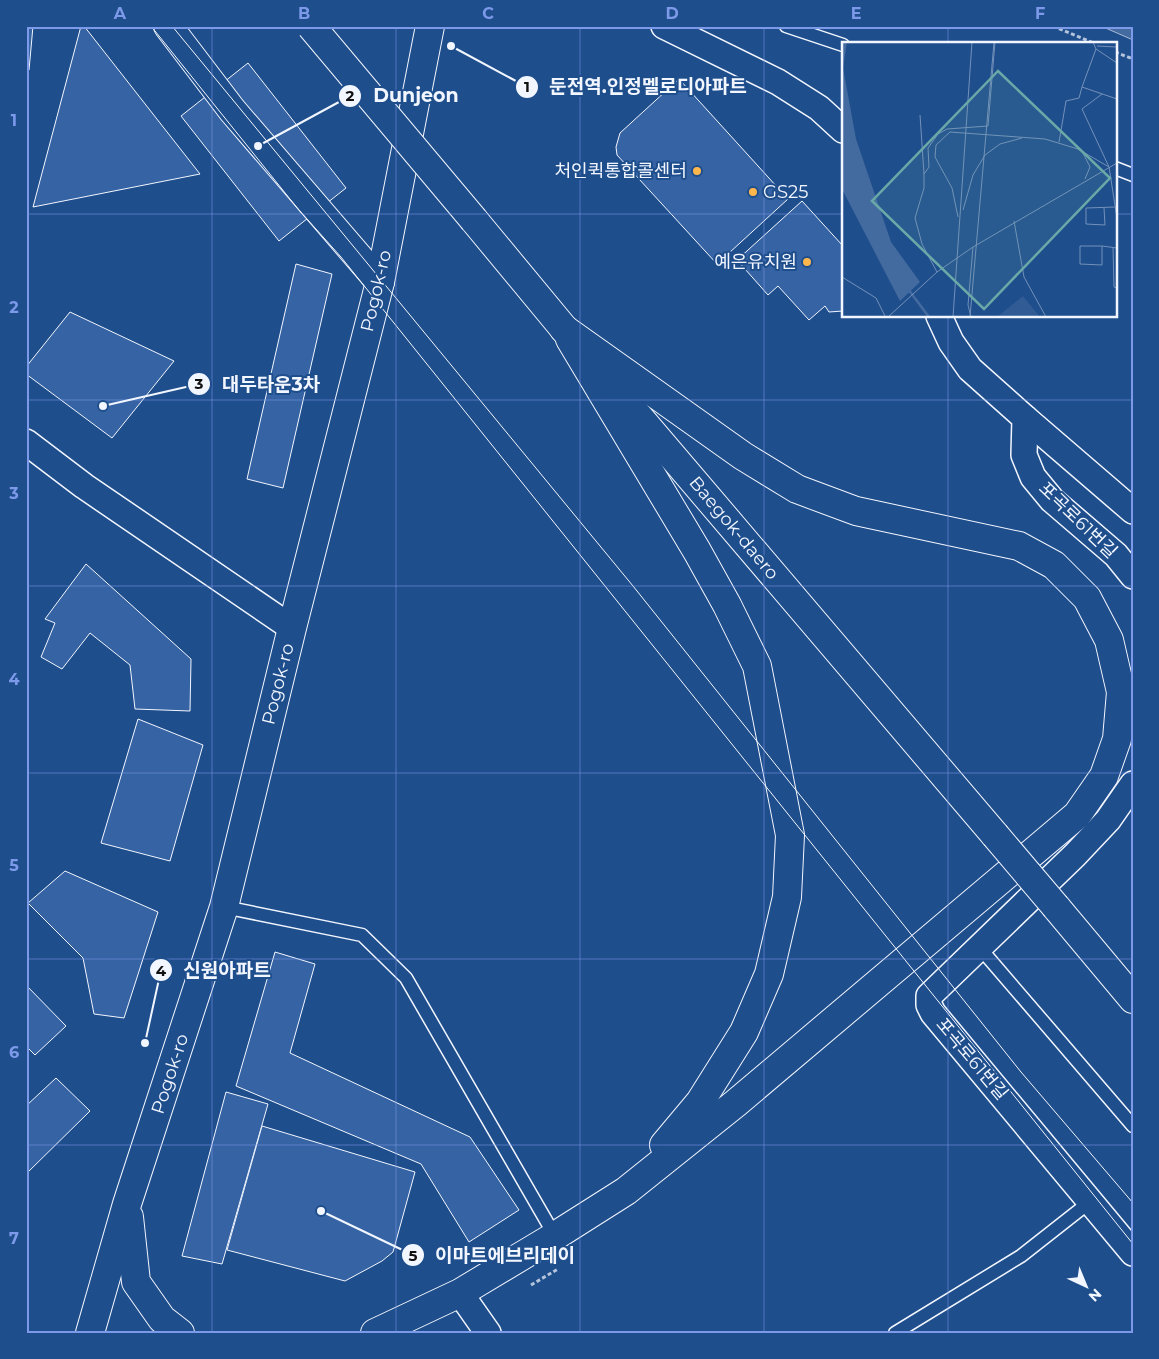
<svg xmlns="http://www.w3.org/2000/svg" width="1159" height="1359" font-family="Montserrat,'Noto Sans KR',sans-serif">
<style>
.water{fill:#446ba0;stroke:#a8bbd7}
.building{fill:#3563a3;stroke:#f2f6ff}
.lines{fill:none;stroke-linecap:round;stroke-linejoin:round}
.service-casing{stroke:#f2f6ff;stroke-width:15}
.minor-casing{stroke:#f2f6ff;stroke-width:28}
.tertiary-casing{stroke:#f2f6ff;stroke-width:30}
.primary-casing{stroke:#f2f6ff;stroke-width:30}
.path{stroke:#b3c4dc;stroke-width:3;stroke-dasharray:4 2.5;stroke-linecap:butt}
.service{stroke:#1f4e8c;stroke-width:12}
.minor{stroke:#1f4e8c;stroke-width:25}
.tertiary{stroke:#1f4e8c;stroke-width:28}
.primary{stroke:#1f4e8c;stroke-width:28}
.tram{stroke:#f2f6ff;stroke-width:1}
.primary-bridge-casing{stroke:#f2f6ff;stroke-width:30;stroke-linecap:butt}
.primary-bridge{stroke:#1f4e8c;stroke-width:28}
.grid{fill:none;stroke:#7d9aea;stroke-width:1;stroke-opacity:0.55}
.poi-dot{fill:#ffb74d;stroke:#1f4e8c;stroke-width:2}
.labels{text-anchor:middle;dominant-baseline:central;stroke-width:4;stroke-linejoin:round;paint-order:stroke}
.poi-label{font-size:18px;fill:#f2f6ff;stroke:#1f4e8c;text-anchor:end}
.street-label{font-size:18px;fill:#f2f6ff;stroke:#1f4e8c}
.inset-river{fill:none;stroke:#446ba0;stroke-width:2.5}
.inset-road{fill:none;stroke:#7391ba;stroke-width:1}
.view{fill:#6aa9a8;fill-opacity:0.15;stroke:#6aa9a8;stroke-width:2.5}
.inset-edge{fill:none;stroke:#f2f6ff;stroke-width:2.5}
.leader{fill:none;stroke:#f2f6ff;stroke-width:2}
.callout-dot{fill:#f2f6ff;stroke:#1f4e8c;stroke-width:2}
.mark-label{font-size:15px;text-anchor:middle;font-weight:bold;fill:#111}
.callout-label{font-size:19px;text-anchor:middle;font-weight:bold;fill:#f2f6ff;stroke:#1f4e8c;stroke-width:4;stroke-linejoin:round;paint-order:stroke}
.neatline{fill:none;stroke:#7d9aea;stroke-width:2}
.grid-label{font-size:16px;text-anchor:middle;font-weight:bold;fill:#7d9aea}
</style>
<rect width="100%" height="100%" fill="#1f4e8c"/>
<polygon class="water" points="1101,26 1133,26 1133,40"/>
<g class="building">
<polygon points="26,26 33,26 29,70 26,70"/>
<polygon points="81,26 84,26 200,174 33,207"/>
<polygon points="248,63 346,188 279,241 181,116"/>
<polygon points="679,79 788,199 717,264 617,155 616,147 620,133"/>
<polygon points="802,201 843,246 843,311 829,312 825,306 809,320 778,286 768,295 737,260"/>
<polygon points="296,264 332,274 283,488 247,479"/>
<polygon points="70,312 174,361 112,438 26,374 26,367"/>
<polygon points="86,564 191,659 190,711 135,709 130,665 90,633 62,669 41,657 55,623 45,619"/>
<polygon points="138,719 203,745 170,861 101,843"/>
<polygon points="65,871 158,912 124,1018 94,1014 83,958 28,903"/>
<polygon points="275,952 315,964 290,1053 470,1137 519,1210 469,1242 421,1164 236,1086"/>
<polygon points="26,985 66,1026 35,1055 26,1046"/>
<polygon points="56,1078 90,1111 26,1174 26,1106"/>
<polygon points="226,1092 268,1104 222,1264 182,1256"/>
<polygon points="262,1126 415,1172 393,1252 382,1261 345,1281 227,1250"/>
</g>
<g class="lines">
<g class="service-casing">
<g id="service">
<polyline points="786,26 843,45"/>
<polyline points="1115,168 1133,175"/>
<polyline points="224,907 362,935 406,978 555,1236"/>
<polyline points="980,948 1133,1126"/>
<polyline points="895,1333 1021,1256 1091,1201"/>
</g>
</g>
<g class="minor-casing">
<g id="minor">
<polyline points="664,26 778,82 819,108 843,130"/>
<polyline points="939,316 951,342 970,369 1025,418 1024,455 1033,477 1052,500 1116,555 1133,576"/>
<polyline points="1025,418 1133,511"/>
<polyline points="26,442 84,486 292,628"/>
<polyline points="1133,784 1108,820 1075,855 929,996 929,1005 933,1013 1133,1253"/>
<polyline points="460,1293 488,1333"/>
</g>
</g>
<g class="tertiary-casing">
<g id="tertiary">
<polyline points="168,26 232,110 380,282"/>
<polyline points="129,1217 136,1282 162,1319 180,1333"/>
<polyline points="90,1333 127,1204 224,907 292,628 380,282 430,26"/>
</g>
</g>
<g class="primary-casing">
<g id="primary">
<polyline points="474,220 575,342"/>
<polyline points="570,339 697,551 727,605 757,666 790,835 787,897 769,974 744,1032 700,1102 664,1145"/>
<polyline points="616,390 995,835"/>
<polyline points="1056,907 1133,999"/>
<polyline points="375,1333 460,1293 555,1236 626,1191 736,1103 1077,815 1104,776 1117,739 1121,692 1109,640 1087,598 1054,565 1019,546 856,511 797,489 743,456 564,329"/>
</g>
</g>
<g class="path">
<polyline points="1053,26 1096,44"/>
<polyline points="1115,52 1133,59"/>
<polyline points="531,1285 558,1269"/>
</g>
<use href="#service" class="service"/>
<use href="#minor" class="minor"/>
<use href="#tertiary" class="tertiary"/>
<use href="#primary" class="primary"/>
<g class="tram">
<polyline points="151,26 298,209 341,257 1133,1244"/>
<polyline points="172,26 633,586 1021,1072 1133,1203"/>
</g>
<g class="primary-bridge-casing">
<g id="primary-bridge">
<polyline points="311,26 474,220"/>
<polyline points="995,835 1056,907"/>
</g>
</g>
<use href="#primary-bridge" class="primary-bridge"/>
</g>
<path class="grid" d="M212,26V1333M396,26V1333M580,26V1333M764,26V1333M948,26V44M26,214H843M1115,214H1133M948,316V1333M26,400H1133M26,586H1133M26,773H1133M26,959H1133M26,1145H1133"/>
<g class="poi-dot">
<circle cx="697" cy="171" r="5"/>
<circle cx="753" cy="192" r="5"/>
<circle cx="807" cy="262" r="5"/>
</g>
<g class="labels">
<g class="poi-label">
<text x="687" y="171">처인퀵통합콜센터</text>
<text x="763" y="192" text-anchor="start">GS25</text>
<text x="797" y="262">예은유치원</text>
</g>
<g class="street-label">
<text transform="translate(376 291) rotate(-77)">Pogok-ro</text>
<text transform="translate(1078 520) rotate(44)">포곡로61번길</text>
<text transform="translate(734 528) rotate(50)">Baegok-daero</text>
<text transform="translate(278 684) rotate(-76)">Pogok-ro</text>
<text transform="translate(972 1059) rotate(50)">포곡로61번길</text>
<text transform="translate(170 1074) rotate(-72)">Pogok-ro</text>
</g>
</g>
<g transform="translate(842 42)">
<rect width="275" height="275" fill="#1f4e8c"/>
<path d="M181,254L198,275H155Z" fill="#305b95"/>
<path d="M0,0H5L1,26L14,97L49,200L78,240L58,259L0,147Z" fill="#446ba0"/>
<path class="inset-river" d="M63,243L87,275"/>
<path class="inset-road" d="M251,0L254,7L240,45L275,57M255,4L275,5M254,7L275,21M260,52L240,67L267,125L275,176M78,73L82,132M217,100L224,59L237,56L240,45M241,111L248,125L243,137M262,166L263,183L244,182V166L273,165M121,168L131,133L143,113L158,102L180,96M116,175L110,146L93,115L94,103L108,90L203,97L236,107L267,125M172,179L182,235L204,275M260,204V223L238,222V204H260L275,206M271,205L272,245L275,246M95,230L80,202L73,176L82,146V132L87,125L86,106L96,92L105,87L146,84L153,0M0,235L34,256L43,274M46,275L95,230L131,205L275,121M111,275L130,0M128,275L152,0M129,275L126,263L131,205"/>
<path class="view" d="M156,29L268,136L142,267L30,159Z"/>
<rect width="275" height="275" class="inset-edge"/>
</g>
<path class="leader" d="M451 46L527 87M258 146L350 96M103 406L199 384M145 1043L161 970M321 1211L413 1255"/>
<g class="callout-dot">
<circle cx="451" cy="46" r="5"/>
<circle cx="258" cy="146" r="5"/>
<circle cx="103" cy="406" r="5"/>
<circle cx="145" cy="1043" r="5"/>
<circle cx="321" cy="1211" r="5"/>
<circle cx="527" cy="87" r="12"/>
<circle cx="350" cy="96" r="12"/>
<circle cx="199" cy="384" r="12"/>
<circle cx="161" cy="970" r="12"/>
<circle cx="413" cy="1255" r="12"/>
</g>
<g class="mark-label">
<text x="527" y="92">1</text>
<text x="350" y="101">2</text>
<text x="199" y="389">3</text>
<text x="161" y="976">4</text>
<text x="413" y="1261">5</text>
</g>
<g class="callout-label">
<text x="648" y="93">둔전역.인정멜로디아파트</text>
<text x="416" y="102">Dunjeon</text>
<text x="271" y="391">대두타운3차</text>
<text x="227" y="977">신원아파트</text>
<text x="505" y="1262">이마트에브리데이</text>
</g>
<rect width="1159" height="1359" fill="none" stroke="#1f4e8c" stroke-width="55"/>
<g transform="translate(1086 1286) rotate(136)" stroke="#1f4e8c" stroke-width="4" paint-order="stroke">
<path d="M0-4L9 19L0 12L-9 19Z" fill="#f2f6ff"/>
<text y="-8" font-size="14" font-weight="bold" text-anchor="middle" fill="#f2f6ff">N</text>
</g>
<rect x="28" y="28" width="1104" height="1304" class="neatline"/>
<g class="grid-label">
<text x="120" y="19">A</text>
<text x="304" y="19">B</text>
<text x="488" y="19">C</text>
<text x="672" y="19">D</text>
<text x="856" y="19">E</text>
<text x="1040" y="19">F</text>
<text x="14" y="126">1</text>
<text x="14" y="313">2</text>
<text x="14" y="499">3</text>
<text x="14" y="685">4</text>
<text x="14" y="871">5</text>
<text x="14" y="1058">6</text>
<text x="14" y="1244">7</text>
</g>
</svg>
